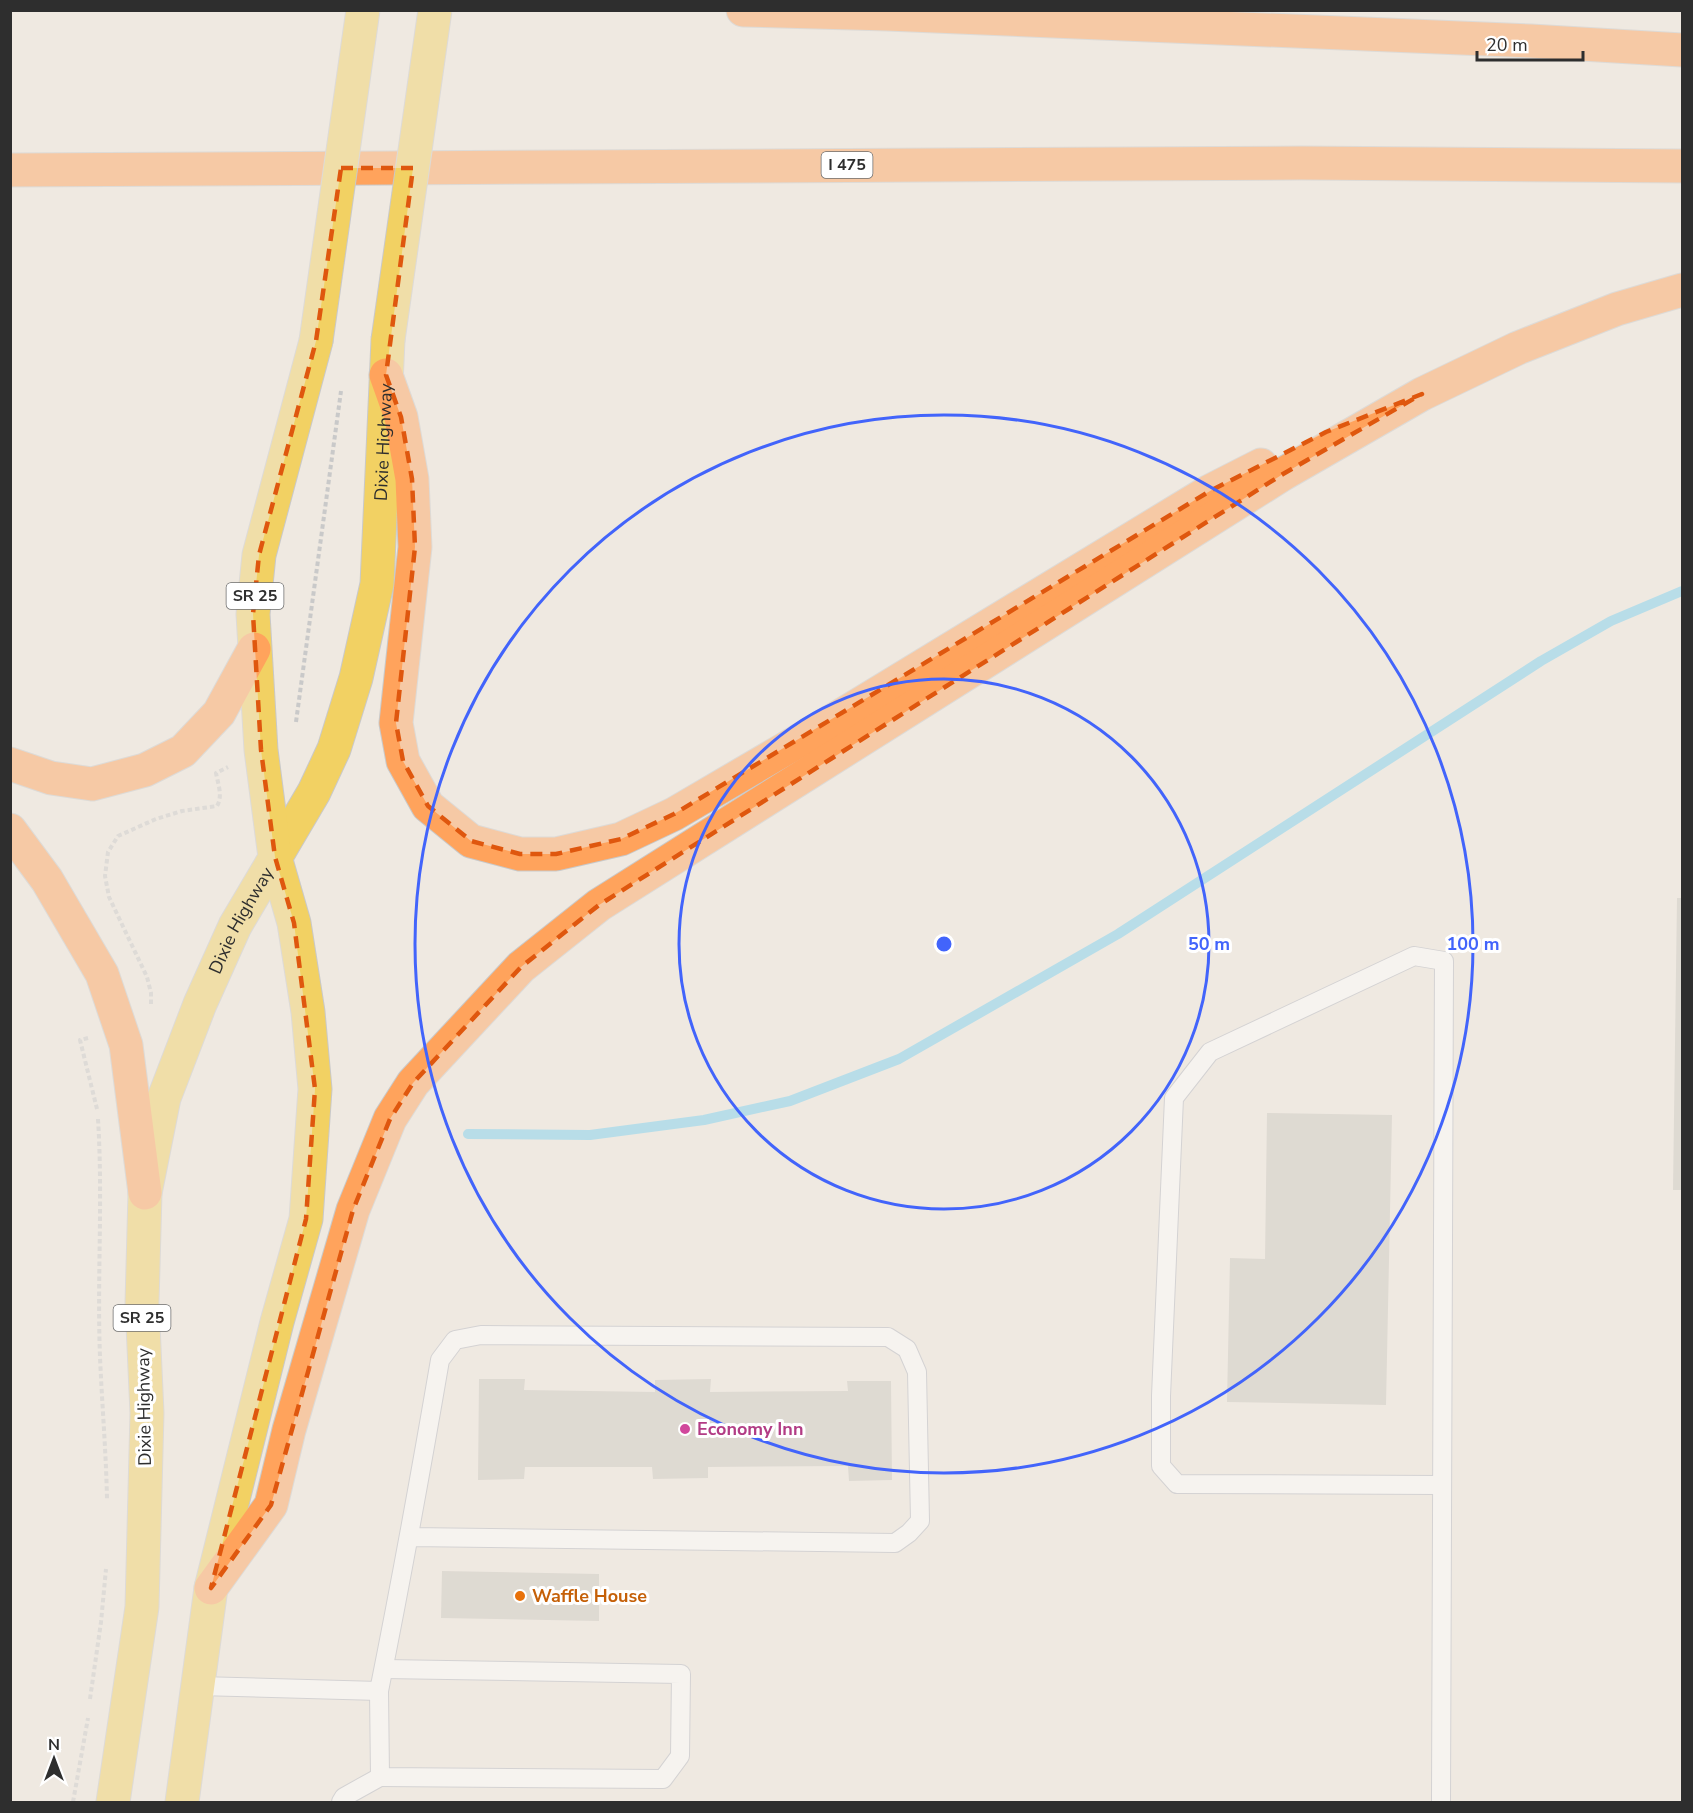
<svg xmlns="http://www.w3.org/2000/svg" width="1693" height="1813" font-family="'Nunito Sans',sans-serif">
<style>
.lines{fill:none;stroke-linecap:round;stroke-linejoin:round}
.stream{stroke:#75cff0;stroke-width:10}
.building{fill:#cbc7bf}
.service-casing{stroke:#b4b7c1;stroke-width:20}
.primary-casing{stroke:#c9c9c9;stroke-width:35}
.motorway-casing{stroke:#c9c9c9;stroke-width:35}
.path{stroke:#c9c9c9;stroke-width:4;stroke-dasharray:4.5 3;stroke-linecap:butt}
.service{stroke:#fff;stroke-width:18}
.primary{stroke:#f2d163;stroke-width:33}
.motorway{stroke:#ffa35c;stroke-width:33}
.primary-bridge-casing{stroke:#c9c9c9;stroke-width:35;stroke-linecap:butt}
.primary-bridge{stroke:#f2d163;stroke-width:33}
.marked{fill:none;stroke:#df570e;stroke-width:4.5;stroke-dasharray:12 8;stroke-linejoin:round}
.ring{fill:none;stroke:#4264fb;stroke-width:3}
.hotel-dot{fill:#d1479c;stroke:#fff;stroke-width:2}
.food-dot{fill:#e8710a;stroke:#fff;stroke-width:2}
.labels{text-anchor:middle;dominant-baseline:central;stroke-width:6;stroke-linejoin:round;paint-order:stroke}
.shield{fill:#fff;stroke:#6d6d6d;stroke-width:1.5}
.shield-label{font-size:16px;font-weight:bold;fill:#2e2e2e}
.street-label{font-size:18px;fill:#2e2e2e;stroke:#fff}
.hotel-label{font-size:18px;font-weight:bold;fill:#b23c85;stroke:#fff;text-anchor:start}
.food-label{font-size:18px;font-weight:bold;fill:#c56008;stroke:#fff;text-anchor:start}
.centre{fill:#4264fb;stroke:#fff;stroke-width:3}
.ring-label{font-size:18px;text-anchor:middle;font-weight:bold;fill:#4264fb;stroke:#fff;stroke-width:6;stroke-linejoin:round;paint-order:stroke}
</style>
<rect width="100%" height="100%" fill="#efe9e1"/>
<g class="lines">
<polyline class="stream" points="468,1134 590,1135 704,1120 790,1101 899,1059 1118,934 1541,661 1611,621 1682,591"/>
</g>
<g class="building">
<polygon points="1677,898 1682,898 1682,1190 1673,1190"/>
<polygon points="1267,1113 1392,1115 1386,1405 1227,1402 1230,1258 1265,1259"/>
<polygon points="479,1379 525,1379 524,1390 655,1392 655,1380 711,1379 710,1392 848,1391 847,1381 891,1381 892,1480 849,1481 848,1466 708,1467 708,1478 653,1479 652,1467 525,1467 524,1479 478,1480"/>
<polygon points="442,1571 599,1574 599,1621 441,1618"/>
</g>
<g class="lines">
<g class="service-casing">
<g id="service">
<path d="M198,1686L379,1691C401,1581 421,1471 440,1360L455,1340L481,1335L888,1337L907,1349L917,1372L920,1521L909,1533L895,1543L410,1537"/>
<polyline points="379,1691 380,1777 663,1779 680,1756 681,1674 384,1669"/>
<polyline points="341,1802 344,1797 380,1777"/>
<polyline points="1441,1802 1444,961 1414,956 1210,1052 1174,1098 1161,1396 1161,1466 1177,1484 1441,1485"/>
</g>
</g>
<g class="primary-casing">
<g id="primary">
<path id="s1" d="M113,1802L142,1607L147,1413L142,1303L145,1193L164,1098L200,1004L235,926L314,792L334,749L356,678L377,584L388,340"/>
<polyline points="182,1802 211,1588 277,1322 306,1219 315,1089 308,1012 294,923 275,857 261,750 253,614 259,555 316,341"/>
</g>
</g>
<g class="motorway-casing">
<g id="motorway">
<polyline points="743,10 887,14 1531,41 1682,50"/>
<polyline points="10,170 1301,163 1682,166"/>
<polyline points="386,375 401,417 412,479 415,547 396,723 403,761 428,806 471,841 520,854 556,854 621,839 674,814 814,732 1210,491 1261,465"/>
<polyline points="10,764 51,778 92,784 145,770 183,751 219,713 254,649"/>
<polyline points="10,830 47,880 102,974 126,1045 145,1193"/>
<polyline points="211,1588 271,1505 289,1430 353,1210 390,1119 413,1083 521,967 599,905 1283,474 1422,394 1518,348 1617,309 1682,290"/>
</g>
</g>
<g class="path">
<polyline points="296,722 341,391"/>
<path d="M151,1004V993L147,977L109,897L105,876L108,852L118,836L156,819L182,811L217,806C223,796 218,784 216,773L228,767"/>
<polyline points="88,1038 80,1040 97,1109"/>
<path d="M98,1119C103,1199 97,1278 100,1357C102,1404 106,1451 107,1499"/>
<polyline points="90,1699 101,1622 106,1569"/>
<polyline points="73,1802 88,1718"/>
</g>
<use href="#service" class="service"/>
<use href="#primary" class="primary"/>
<use href="#motorway" class="motorway"/>
<g class="primary-bridge-casing">
<g id="primary-bridge">
<polyline points="388,340 435,10"/>
<polyline points="316,341 363,10"/>
</g>
</g>
<use href="#primary-bridge" class="primary-bridge"/>
</g>
<path d="M0 0H1693V1813H0ZM341,168H413L386,375L401,417L412,479L415,547L396,723L403,761L428,806L471,841L520,854H556L621,839L674,814L1210,491L1326,432L1422,394L1283,474L599,905L521,967L413,1083L390,1119L353,1210L271,1505L211,1588L306,1219L315,1089L294,923L275,857L261,750L253,614L259,555L316,341Z" fill="#efe9e1" fill-opacity=".55" fill-rule="evenodd"/>
<path class="marked" d="M341,168H413L386,375L401,417L412,479L415,547L396,723L403,761L428,806L471,841L520,854H556L621,839L674,814L1210,491L1326,432L1422,394L1283,474L599,905L521,967L413,1083L390,1119L353,1210L271,1505L211,1588L306,1219L315,1089L294,923L275,857L261,750L253,614L259,555L316,341Z"/>
<g class="ring">
<circle cx="944" cy="944" r="265"/>
<circle cx="944" cy="944" r="529"/>
</g>
<circle class="hotel-dot" cx="685" cy="1429" r="6"/>
<circle class="food-dot" cx="520" cy="1596" r="6"/>
<g class="labels">
<g class="shield">
<rect x="821.5" y="152" width="51" height="26" rx="4.5"/>
<rect x="226.5" y="583" width="57" height="26" rx="4.5"/>
<rect x="113.5" y="1305" width="57" height="26" rx="4.5"/>
</g>
<g class="shield-label">
<text x="847" y="165">I 475</text>
<text x="255" y="596">SR 25</text>
<text x="142" y="1318">SR 25</text>
</g>
<g class="street-label">
<text stroke="none"><textPath href="#s1" startOffset="1410">Dixie Highway</textPath></text>
<text stroke="none"><textPath href="#s1" startOffset="902">Dixie Highway</textPath></text>
<text transform="translate(144 1407) rotate(-91)">Dixie Highway</text>
</g>
<g class="hotel-label">
<text x="697" y="1429">Economy Inn</text>
</g>
<g class="food-label">
<text x="532" y="1596">Waffle House</text>
</g>
</g>
<circle cx="944" cy="944" r="9" class="centre"/>
<g class="ring-label">
<text x="1209" y="950">50 m</text>
<text x="1473" y="950">100 m</text>
</g>
<rect width="1693" height="1813" fill="none" stroke="#2e2e2e" stroke-width="24"/>
<g transform="translate(54 1759)" stroke="#ffffff" stroke-width="4.5" paint-order="stroke">
<path d="M0-4.5L10 22L0 15L-10 22Z" fill="#2e2e2e"/>
<text y="-9" font-size="16" font-weight="bold" text-anchor="middle" fill="#2e2e2e">N</text>
</g>
<path d="M1477 51v9h106v-9" fill="none" stroke="#2e2e2e" stroke-width="3"/>
<text x="1486" y="51" font-size="18" fill="#2e2e2e" stroke="#ffffff" stroke-width="4.5" paint-order="stroke">20 m</text>
</svg>
